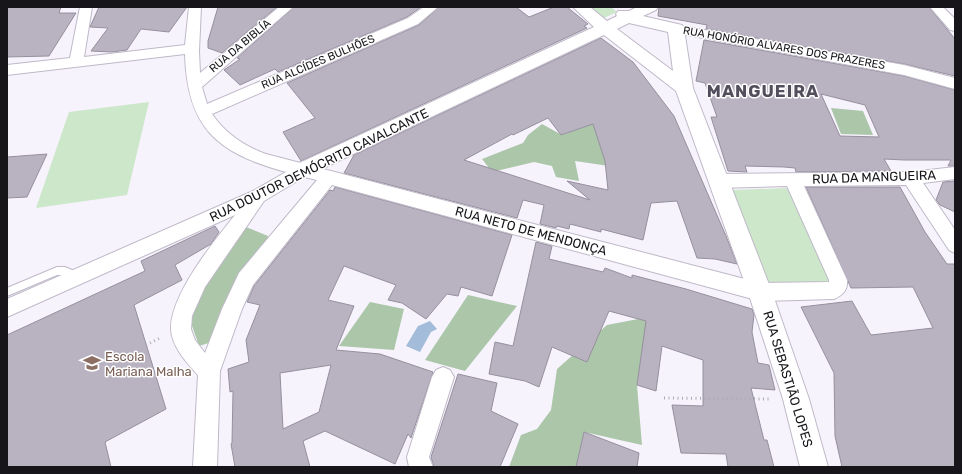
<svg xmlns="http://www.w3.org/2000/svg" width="962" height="474" font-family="Rubik,sans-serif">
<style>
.green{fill:#cce7c9}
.forest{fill:#abc6a8}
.water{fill:#a2bcd9}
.building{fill:#b8b2c1;stroke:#96909e;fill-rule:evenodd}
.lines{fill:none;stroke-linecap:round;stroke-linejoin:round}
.service-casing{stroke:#bfb9c8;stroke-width:2}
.minor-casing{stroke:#bfb9c8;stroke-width:2}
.tertiary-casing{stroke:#bfb9c8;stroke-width:2}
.path{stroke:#aeabb3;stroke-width:3;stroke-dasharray:1 3.5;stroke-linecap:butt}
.service{fill:#fff;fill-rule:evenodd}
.minor{fill:#fff;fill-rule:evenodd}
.tertiary{fill:#fff;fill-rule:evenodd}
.labels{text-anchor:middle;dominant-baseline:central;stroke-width:3;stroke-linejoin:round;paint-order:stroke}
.far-street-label{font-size:11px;fill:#17151a;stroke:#fff}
.street-label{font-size:13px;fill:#17151a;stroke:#fff}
.education-label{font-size:13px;fill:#785e54;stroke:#fff;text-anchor:start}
.district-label{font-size:17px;font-weight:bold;letter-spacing:1px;fill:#534e5b;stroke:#fff}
</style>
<rect width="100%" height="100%" fill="#f7f3fd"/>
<g class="green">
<polygon points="591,7 611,7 617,12 604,18"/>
<polygon points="149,102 127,195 36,208 69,112"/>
<polygon points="787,188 831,283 769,286 732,190"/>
</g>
<g class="forest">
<polygon points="831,108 863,111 873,135 841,134"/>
<polygon points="599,115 609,166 575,161 579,181 556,177 552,166 534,162 492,172 482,159 523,143 528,135 542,124 562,135 584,127"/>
<polygon points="246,227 268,236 266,247 215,341 199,346 190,320 219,257"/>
<polygon points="468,295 517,306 465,371 425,360"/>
<polygon points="370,302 404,309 394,350 339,346"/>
<polygon points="638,319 648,320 637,385 642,445 584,432 576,467 509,467 521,435 537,429 551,410 557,369 607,325"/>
</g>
<polygon class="water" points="430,321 437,329 431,332 420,352 406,346 418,326"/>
<g class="building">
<polygon points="7,7 61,7 59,13 76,13 49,56 7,57"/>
<polygon points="99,7 187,7 169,32 141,29 127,50 112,52 91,51 108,28 90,27"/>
<polygon points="218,7 277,7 222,53 208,48 208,41"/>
<polygon points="294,7 421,7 407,17 278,72 275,69 240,85 224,70 240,59 237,58"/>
<polygon points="439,7 516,7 529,17 554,7 567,7 588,24 584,26 587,28 301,161 283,132 315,118 287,83 419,25"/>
<polygon points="659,7 929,7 955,39 955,76 904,64 706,29 707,25 658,16"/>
<path d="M601,38L633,62L674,116L726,236L737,264L715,259L697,258L677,201L651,203L643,240L601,229V232L570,224L569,229L557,226L556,228L540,224L544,205L523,200L517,218L344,173L354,155ZM548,118L561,135L593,124L605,161L608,190L567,181L590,200L464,160L512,134L513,135Z"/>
<path d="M704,40L904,76L955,90V166H948L951,160H904L884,159L891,171L796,172L795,168L784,167L745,166L747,172L728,171L711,117H717L705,83L696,81ZM821,94L865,105L879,137L840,136Z"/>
<polygon points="47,154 27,197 7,198 7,157"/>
<polygon points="955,181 955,212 940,205 936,200 943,182"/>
<path d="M335,187L512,235L492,296L461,287L458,296L447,294L426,319L402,303L388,300L396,285L344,266L328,300L354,306L336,350L380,354L433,372L411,438L408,434L395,464L325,431L303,441L310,467H235L231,444L232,443L233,391L230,392L228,369L249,362L246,340L260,305L247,302L254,286L330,190L333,191ZM331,365L319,412L283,429L280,373Z"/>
<polygon points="806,187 900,187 925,232 947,264 955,264 955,467 842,467 835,436 834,373 801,307 852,301 871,335 933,328 913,287 851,288"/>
<polygon points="215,226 219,232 211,244 175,265 182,280 134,305 166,409 105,442 111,467 7,467 7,335 145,271 141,261"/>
<polygon points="536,242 552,246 549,259 603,272 605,268 632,278 632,275 686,289 752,309 754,315 752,332 758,363 769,365 775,390 751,388 764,440 767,440 774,467 728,467 726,454 681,453 672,405 703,406 703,360 662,346 656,391 637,385 646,321 609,311 587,362 552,347 539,387 525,381 489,374 495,342 513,346"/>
<polygon points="458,374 497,383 491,411 518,424 500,467 434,467 431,457"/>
<polygon points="584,432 639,453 637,467 576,467"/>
</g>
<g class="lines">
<g class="service-casing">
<polygon id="service" points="57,267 65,267 81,274 83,277 81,280 78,281 64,275 57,275 7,296 7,288"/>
</g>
<g class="minor-casing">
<g id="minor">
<path d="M80,7H92L84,57L185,45L189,7H201L199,51L200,73L279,7H293L202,87L207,104L408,18L424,7H438L418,24L212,114C225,133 244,146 266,154L760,283L829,282V280L787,186L717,188L711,186L709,181L711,176L717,174L911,172L955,167V179L923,183L955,230V253L949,250L906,185L804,186L847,280C848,290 843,295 834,299L760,301L332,185L253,285L242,309L220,371L217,467H193L198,375C187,363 171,346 171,328C171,294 214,241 235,215L7,317V299L253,191L286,172C216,153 187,127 185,54L7,75V65L70,58ZM304,177L317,180L239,273L222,309L205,353L195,340L191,329L192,316L205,287L264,201Z"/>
<polygon points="930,7 943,7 955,19 955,31 950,30"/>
<polygon points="676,25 904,65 955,78 955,89 904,75 671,32 669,29 671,26"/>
<polygon points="443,367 450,370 454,377 429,457 433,467 409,467 407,457 432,377 436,370"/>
</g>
</g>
<g class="tertiary-casing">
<path id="tertiary" d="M573,7H590L607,21L617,16L616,14L618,11H629L637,7H658L656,10L643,16L682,25L684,29L693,88L772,292L809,399L828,467H800L783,399L748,292L676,91L604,35L309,175L302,178L295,175L292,170L295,165L594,27ZM629,23L668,32L673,71L617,29Z"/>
</g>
<g class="path">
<polyline points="146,345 162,337"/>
<polyline points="664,398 771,399"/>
</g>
<use href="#service" class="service"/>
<use href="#minor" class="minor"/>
<use href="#tertiary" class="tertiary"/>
</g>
<defs>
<g id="school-bare" transform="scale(1.38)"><path d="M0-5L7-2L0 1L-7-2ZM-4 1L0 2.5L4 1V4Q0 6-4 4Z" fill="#8d6e63" stroke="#fff" stroke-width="2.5" paint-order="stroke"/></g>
</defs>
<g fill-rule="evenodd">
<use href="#school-bare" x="92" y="363"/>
</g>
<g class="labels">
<g class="far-street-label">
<text transform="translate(240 46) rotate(-40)">RUA DA BIBLÍA</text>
<text transform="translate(784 48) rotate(10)">RUA HONÓRIO ALVARES DOS PRAZERES</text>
<text transform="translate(318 62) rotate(-23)">RUA ALCÍDES BULHÕES</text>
</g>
<g class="street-label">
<text transform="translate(319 165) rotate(-26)">RUA DOUTOR DEMÓCRITO CAVALCANTE</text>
<text transform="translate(874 177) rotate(-2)">RUA DA MANGUEIRA</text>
<text transform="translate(531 231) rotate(15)">RUA NETO DE MENDONÇA</text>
<text transform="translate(788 379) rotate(73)">RUA SEBASTIÃO LOPES</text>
</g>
<g class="education-label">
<text x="105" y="356">Escola<tspan x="105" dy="15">Mariana Malha</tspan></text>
</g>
<g class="district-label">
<text x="763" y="91">MANGUEIRA</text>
</g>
</g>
<rect width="962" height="474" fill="none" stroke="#17151a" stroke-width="16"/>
</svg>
